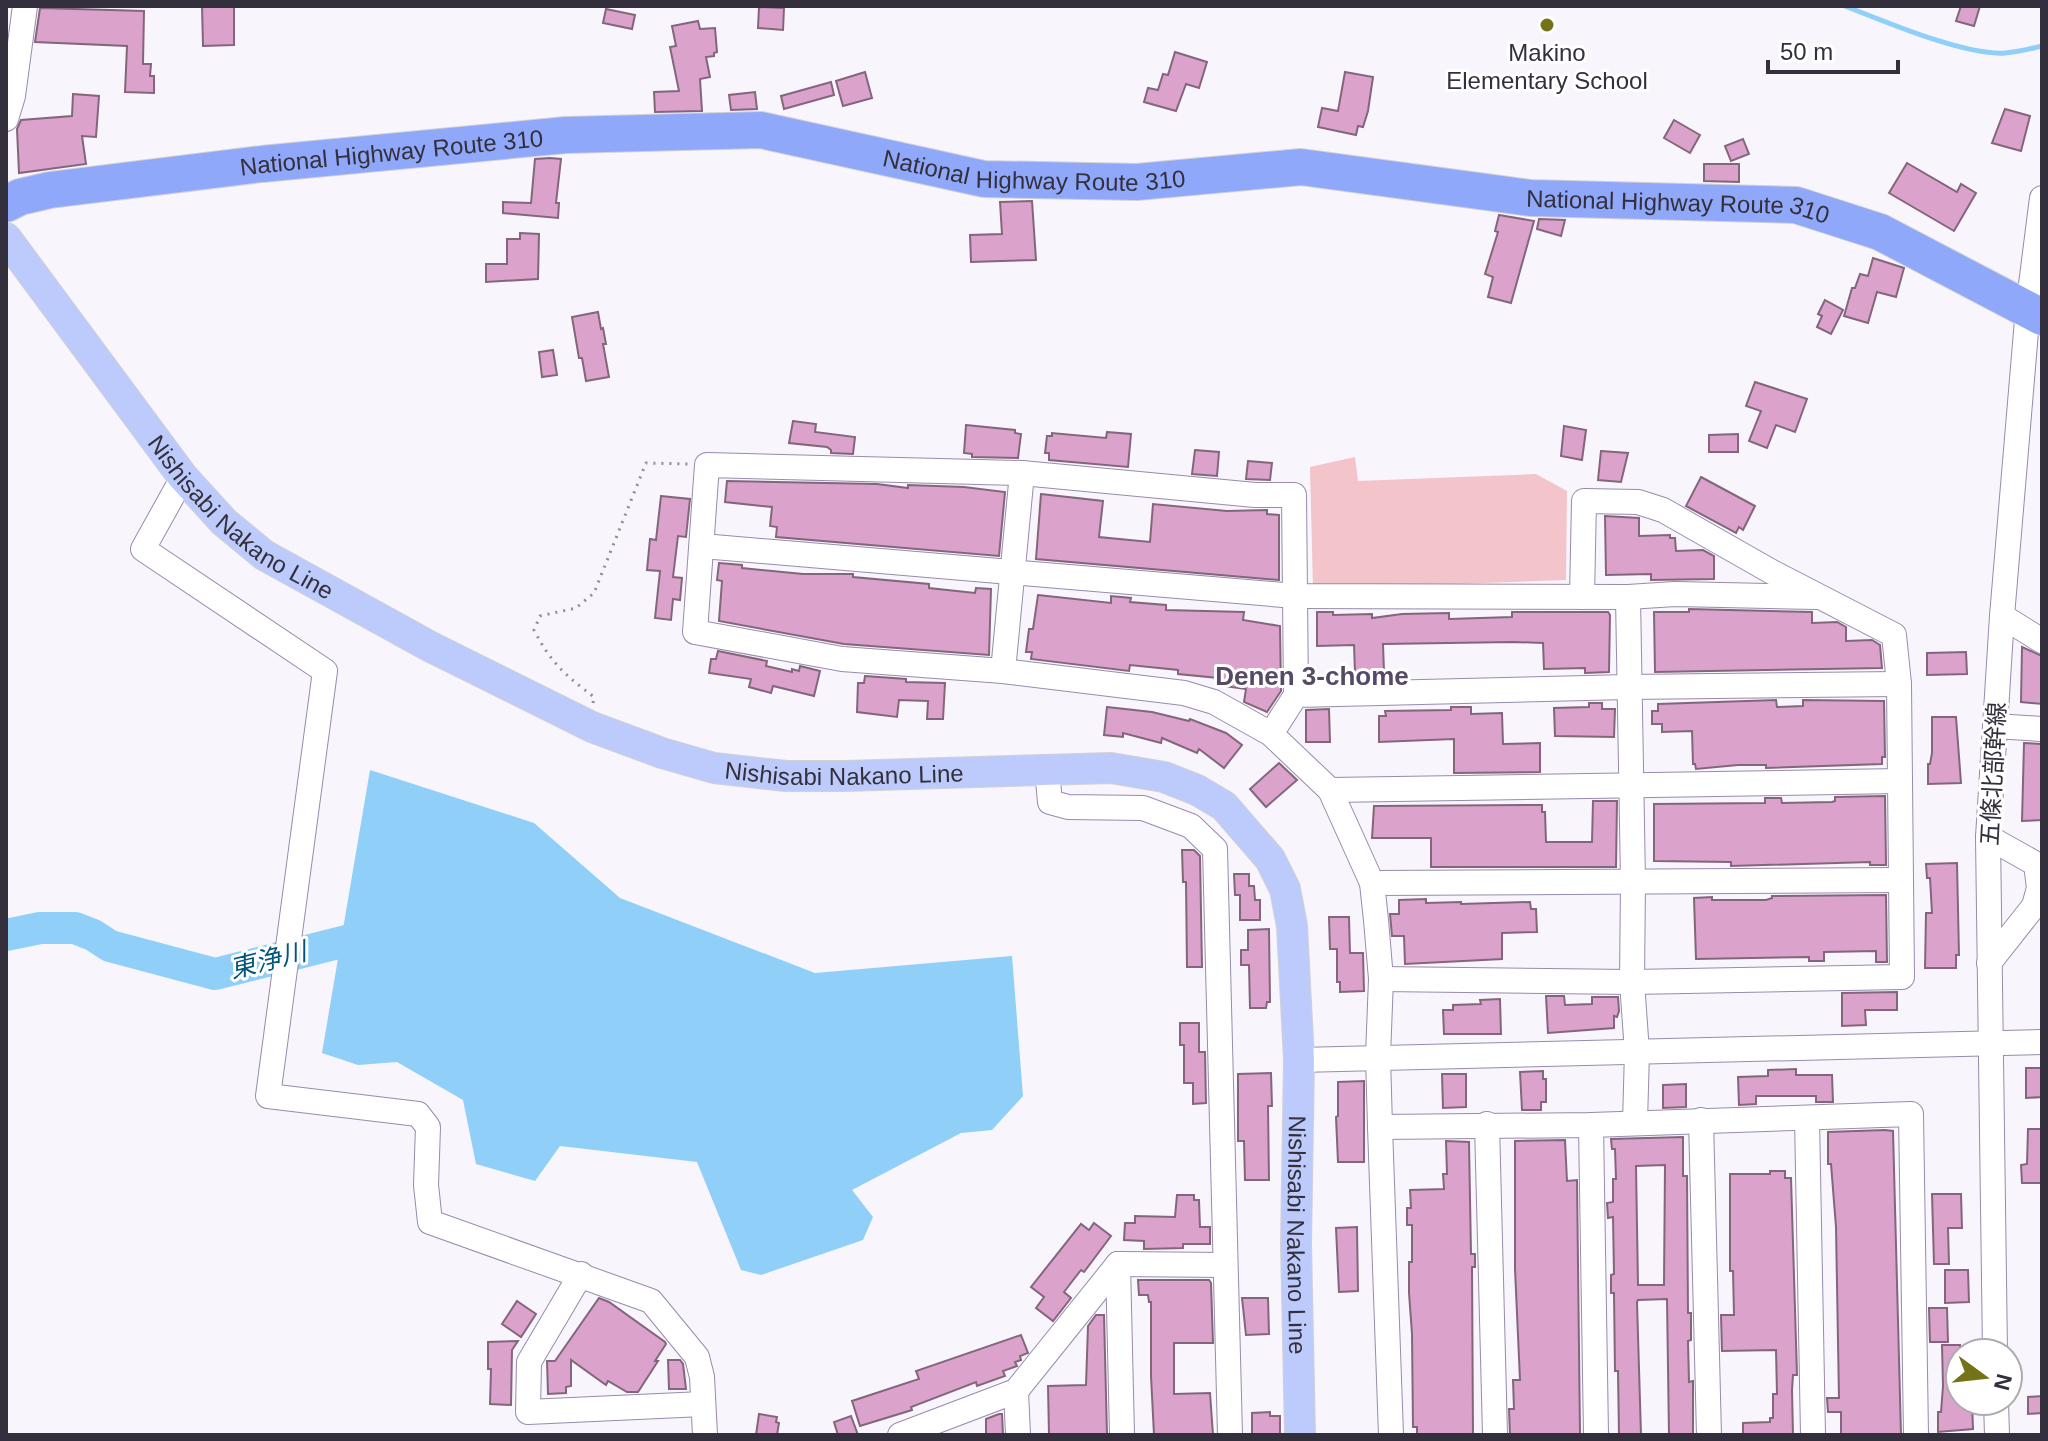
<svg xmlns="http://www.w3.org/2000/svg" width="2048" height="1441" font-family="Helvetica,'Noto Sans JP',sans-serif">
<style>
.green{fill:#f3c4ca}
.water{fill:#8fcff8}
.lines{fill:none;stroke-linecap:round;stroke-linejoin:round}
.stream{stroke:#8fcff8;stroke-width:5}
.river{stroke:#8fcff8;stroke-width:32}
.building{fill:#dba2cc;stroke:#83667b;stroke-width:2;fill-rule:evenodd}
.minor-casing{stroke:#988bac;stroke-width:26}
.major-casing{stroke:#d2d1d4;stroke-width:32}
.highway-casing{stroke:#d2d1d4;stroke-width:38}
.path{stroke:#908b96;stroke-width:3;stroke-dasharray:2 6;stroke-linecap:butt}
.minor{stroke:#fff;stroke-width:24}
.major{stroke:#bccbfb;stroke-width:30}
.highway{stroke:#8fa8f9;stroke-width:36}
.poi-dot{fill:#757318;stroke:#fff;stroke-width:3}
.labels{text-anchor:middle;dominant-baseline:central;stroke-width:6;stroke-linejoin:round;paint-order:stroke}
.poi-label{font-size:24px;fill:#342f3c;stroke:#fff}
.street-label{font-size:24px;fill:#342f3c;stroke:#fff}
.neighbourhood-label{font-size:26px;font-weight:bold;fill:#554966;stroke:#fff}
.water-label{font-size:26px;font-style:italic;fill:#02567c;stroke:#fff}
</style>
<rect width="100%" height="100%" fill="#f8f5fd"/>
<polygon class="green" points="1355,457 1358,481 1536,474 1567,491 1566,580 1313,589 1310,467"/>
<polygon class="water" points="370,770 534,823 620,898 815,973 1012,956 1023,1096 992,1130 961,1133 852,1190 873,1217 863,1240 761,1275 741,1270 697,1162 560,1146 535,1181 476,1164 463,1100 397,1062 358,1065 322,1053"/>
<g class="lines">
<path class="stream" d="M1845,6C1884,21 1965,56 2005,53C2017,52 2030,49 2042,46"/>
<polyline class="river" points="6,935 40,928 75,928 93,935 110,946 215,974 382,932"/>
</g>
<g class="building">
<polygon points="202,6 234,6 234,45 203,46"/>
<polygon points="1961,6 1980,6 1974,26 1956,21"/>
<polygon points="759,7 784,8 783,30 758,28"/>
<polygon points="40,8 144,11 143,64 151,64 150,76 154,76 154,93 125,92 127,46 35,42"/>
<polygon points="606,9 635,15 632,29 603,23"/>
<polygon points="698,21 700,29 715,28 717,52 714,53 714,56 706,57 710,77 700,79 702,111 655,112 654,92 679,91 670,47 676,46 672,26"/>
<polygon points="1175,52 1207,62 1199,88 1186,84 1176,111 1144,102 1148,88 1158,90 1163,74 1168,75"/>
<polygon points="865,72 872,98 843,106 836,81"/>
<polygon points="1345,72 1373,77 1368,111 1363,127 1358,126 1356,135 1318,127 1322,108 1338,111"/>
<polygon points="831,82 834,95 784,109 781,96"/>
<polygon points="755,92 757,109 731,110 729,95"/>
<polygon points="73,94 99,96 96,137 82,136 86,164 19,173 17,129 21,120 72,116"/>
<polygon points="2005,109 2030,116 2021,151 1992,143"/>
<polygon points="1674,120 1700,135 1690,153 1664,138"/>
<polygon points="1743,139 1749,154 1731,161 1725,146"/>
<polygon points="550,158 561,159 556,203 559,203 558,218 503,213 503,202 531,203 535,159"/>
<polygon points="1907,163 1957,192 1961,184 1976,193 1954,231 1889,193"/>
<polygon points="1704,164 1739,164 1739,182 1704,181"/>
<polygon points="1032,201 1036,260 971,262 970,235 1002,234 1000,202"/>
<polygon points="1499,215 1534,221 1511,303 1488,297 1493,277 1485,274 1498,232 1495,231"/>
<polygon points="1539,219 1565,220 1561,236 1537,229"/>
<polygon points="520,233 539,234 538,279 486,282 486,264 507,264 507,239 520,239"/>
<polygon points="1873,258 1904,268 1896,297 1877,292 1868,323 1844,316 1852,288 1855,288 1860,274 1868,276"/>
<polygon points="1825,300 1843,310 1831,334 1817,327 1822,316 1818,314"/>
<polygon points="598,312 601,329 603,328 606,344 603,344 609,377 586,381 582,358 579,358 572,317"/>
<polygon points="553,350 557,375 542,377 539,352"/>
<polygon points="1755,382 1807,399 1795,432 1776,425 1767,448 1749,441 1761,411 1746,406"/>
<polygon points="793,421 816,424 815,432 855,437 853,454 831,453 831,450 827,447 789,443"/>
<polygon points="966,425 1015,430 1015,433 1021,434 1018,458 972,457 972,454 964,453"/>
<polygon points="1564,426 1586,430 1582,460 1561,456"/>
<polygon points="1107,432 1131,434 1128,467 1049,460 1049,453 1045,453 1047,436 1052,436 1052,433 1106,438"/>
<polygon points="1738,434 1738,452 1709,452 1709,435"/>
<polygon points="1195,450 1219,452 1217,476 1192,474"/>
<polygon points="1601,451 1628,453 1621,482 1598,480"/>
<polygon points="1248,461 1272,463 1270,480 1246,479"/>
<polygon points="1701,477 1755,506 1743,530 1739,527 1736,533 1686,506"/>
<polygon points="727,481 877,484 908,488 908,485 964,487 1005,492 999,556 776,537 777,527 770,526 772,507 725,502"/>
<polygon points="1041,494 1103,501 1099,537 1150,542 1153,504 1227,511 1267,510 1267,514 1279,515 1279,580 1036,559"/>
<polygon points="661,496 690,499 686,537 678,536 673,577 682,578 680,600 673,599 671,620 655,618 660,571 647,570 650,539 656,540"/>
<polygon points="1605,516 1639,518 1639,536 1670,535 1670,538 1675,538 1676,551 1703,550 1714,556 1714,579 1651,580 1651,574 1606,575"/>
<polygon points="719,563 742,565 742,568 803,574 853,574 853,577 929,584 929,588 975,593 976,588 991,589 989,655 844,644 719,621 722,581 717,580"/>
<polygon points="1038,595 1111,603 1111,596 1131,598 1130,602 1166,605 1166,610 1244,612 1243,620 1280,626 1281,691 1267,712 1244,702 1246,689 1224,686 1225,684 1218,683 1218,678 1178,674 1178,670 1130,665 1129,671 1031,659 1032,652 1026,652 1029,629 1033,629"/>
<polygon points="1689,609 1812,612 1812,623 1837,622 1846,627 1846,641 1872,640 1880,645 1882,668 1655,672 1654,612 1689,612"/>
<polygon points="1317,612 1333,612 1333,615 1372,614 1372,618 1402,614 1449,613 1449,619 1512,617 1512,612 1608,612 1610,615 1609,672 1585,673 1585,668 1544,669 1543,643 1513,642 1383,644 1384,672 1355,673 1354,645 1317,646"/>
<polygon points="2022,647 2042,656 2042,704 2021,702"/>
<polygon points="718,651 767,661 766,666 792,672 792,669 799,671 800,666 820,671 814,696 773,686 771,693 749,687 751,679 709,673 711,659 716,659"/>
<polygon points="1966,652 1967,674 1927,675 1927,653"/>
<polygon points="865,676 906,679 906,682 945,683 943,719 927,719 928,701 899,700 897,717 857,712 858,683 864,683"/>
<polygon points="1776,700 1777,707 1803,706 1803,700 1884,701 1885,757 1882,757 1882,764 1766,768 1766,765 1738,765 1696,769 1695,764 1693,764 1692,731 1662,732 1662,724 1652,724 1652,711 1658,711 1658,704"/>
<polygon points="1589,703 1602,703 1602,709 1615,709 1614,737 1555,736 1554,708 1589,707"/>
<polygon points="1107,707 1152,712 1189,721 1190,719 1226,733 1242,745 1224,768 1199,749 1197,753 1162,738 1161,743 1123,733 1123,737 1104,735"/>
<polygon points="1451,707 1471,707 1471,714 1502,713 1503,744 1540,743 1540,772 1454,773 1454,739 1379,742 1379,716 1386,716 1385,711 1451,710"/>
<polygon points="1329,709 1330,742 1306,742 1306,710"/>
<polygon points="1932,717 1956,717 1961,783 1928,784 1928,764 1930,764 1932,753"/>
<polygon points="2024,743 2042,744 2042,820 2022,821"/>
<polygon points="1279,763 1297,780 1266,807 1250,789"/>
<polygon points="1885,796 1886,865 1870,865 1870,862 1731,866 1731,862 1654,861 1654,804 1765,803 1765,798 1781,798 1782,803 1832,802 1835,801 1835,797"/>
<polygon points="1593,801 1617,801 1616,867 1431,867 1431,838 1372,838 1374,806 1542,805 1542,812 1545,812 1546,842 1592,842"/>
<polygon points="1182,850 1194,850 1200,856 1202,967 1187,967 1186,882 1183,882"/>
<polygon points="1957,863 1959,955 1956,955 1956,968 1925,968 1926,913 1932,913 1930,878 1927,878 1926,864"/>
<polygon points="1234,874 1249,874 1249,886 1254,886 1255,900 1260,900 1260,920 1240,920 1240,895 1235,895"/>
<polygon points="1886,895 1887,962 1876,962 1876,951 1824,952 1824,961 1809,961 1809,957 1696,959 1694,898 1712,897 1712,900 1766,900 1772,898 1772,896"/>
<polygon points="1426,899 1426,903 1461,902 1461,904 1530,902 1531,909 1536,909 1537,932 1502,933 1502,959 1405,964 1404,936 1392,936 1390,914 1399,914 1399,900"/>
<polygon points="1329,917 1349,917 1350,953 1363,953 1364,991 1340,992 1340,982 1337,982 1337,949 1330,949"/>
<polygon points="1269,929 1270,1002 1267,1002 1266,1008 1250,1008 1249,965 1241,965 1241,950 1248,950 1248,930"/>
<polygon points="1897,992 1897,1010 1865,1010 1866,1025 1842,1026 1842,993"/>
<polygon points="1546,996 1564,996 1565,1005 1592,1004 1592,997 1618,997 1619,1011 1617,1017 1614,1016 1614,1028 1548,1033"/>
<polygon points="1500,999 1501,1034 1444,1034 1443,1010 1453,1010 1453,1005 1481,1004 1480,1000"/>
<polygon points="1180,1023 1199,1023 1199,1052 1205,1052 1206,1103 1193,1104 1193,1083 1184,1083 1184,1045 1180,1045"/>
<polygon points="2026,1068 2042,1068 2042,1097 2026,1098"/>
<polygon points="1796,1069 1796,1075 1832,1075 1833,1102 1816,1102 1816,1096 1756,1096 1756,1104 1739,1105 1738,1077 1768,1076 1768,1070"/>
<polygon points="1543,1071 1543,1079 1546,1079 1546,1102 1541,1102 1541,1110 1522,1110 1520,1072"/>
<polygon points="1271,1073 1272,1106 1268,1106 1269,1180 1245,1180 1244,1141 1238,1141 1238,1074"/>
<polygon points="1442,1074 1466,1074 1466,1107 1443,1108"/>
<polygon points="1364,1081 1364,1162 1338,1162 1336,1117 1338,1116 1338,1082"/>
<polygon points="1686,1084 1686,1107 1663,1108 1663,1085"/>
<polygon points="2028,1129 2042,1129 2042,1183 2022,1183 2021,1165 2027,1164"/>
<polygon points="1885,1130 1893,1131 1901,1435 1841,1435 1841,1412 1828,1412 1827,1398 1839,1398 1836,1227 1831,1164 1828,1164 1828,1132"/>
<path d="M1683,1137V1176H1687L1688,1313H1691V1340L1688,1341L1689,1382L1693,1381V1435H1669L1667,1299L1638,1300L1637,1302L1641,1435H1619L1618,1371H1615L1614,1293H1611V1275L1614,1274L1613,1217L1608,1218L1607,1203L1613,1202V1179H1616L1615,1149H1612L1611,1139ZM1665,1165L1664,1285H1638L1636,1166Z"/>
<polygon points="1565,1140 1567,1181 1577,1180 1580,1435 1510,1435 1509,1409 1514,1409 1513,1380 1520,1380 1515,1269 1515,1141"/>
<polygon points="1446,1141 1469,1142 1471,1254 1475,1254 1475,1267 1472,1267 1473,1435 1417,1434 1417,1427 1413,1427 1412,1334 1409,1293 1409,1262 1412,1262 1412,1225 1407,1225 1407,1208 1411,1208 1410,1190 1444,1189 1443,1174 1447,1174"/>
<polygon points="1770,1171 1785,1171 1785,1178 1791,1178 1797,1375 1793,1375 1792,1390 1793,1435 1743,1435 1743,1423 1770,1422 1770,1418 1773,1418 1773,1394 1777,1394 1776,1350 1722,1351 1721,1315 1734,1315 1733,1271 1730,1271 1730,1174 1770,1174"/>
<polygon points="1932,1194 1961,1194 1962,1228 1948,1228 1949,1264 1934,1264"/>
<polygon points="1177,1195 1194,1195 1194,1200 1199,1200 1200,1227 1210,1227 1210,1244 1183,1244 1183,1248 1144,1249 1144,1241 1124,1240 1125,1223 1135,1223 1135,1216 1175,1217"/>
<polygon points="1094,1223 1111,1236 1084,1272 1081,1270 1064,1292 1071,1298 1053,1321 1036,1308 1044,1297 1031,1287 1081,1224 1089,1230"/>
<polygon points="1357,1227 1358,1291 1339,1292 1336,1228"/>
<polygon points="1945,1270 1968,1270 1969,1302 1945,1303"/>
<polygon points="1138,1280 1209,1280 1211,1283 1213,1343 1174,1343 1174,1394 1210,1393 1213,1435 1154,1435 1151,1376 1151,1302 1149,1302 1148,1295 1139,1295"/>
<polygon points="599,1298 609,1302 665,1342 666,1344 655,1361 658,1361 638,1392 627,1392 608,1381 606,1385 571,1360 571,1386 566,1387 566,1393 548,1394 547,1361 555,1361"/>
<polygon points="1242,1298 1268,1298 1269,1334 1246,1335"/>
<polygon points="517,1301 536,1314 521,1337 502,1324"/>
<polygon points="1929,1308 1947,1308 1948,1342 1930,1342"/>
<polygon points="1096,1315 1104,1315 1107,1435 1049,1435 1048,1386 1086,1385 1088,1326"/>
<polygon points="1021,1335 1028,1353 1020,1356 1021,1360 1015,1362 1017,1366 1003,1371 1005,1376 977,1386 976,1382 911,1407 912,1410 860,1426 852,1401 919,1379 916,1371"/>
<polygon points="518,1341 512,1350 511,1405 490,1404 491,1369 488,1369 488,1342"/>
<polygon points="1942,1345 1960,1345 1960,1401 1972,1401 1973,1429 1938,1432 1938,1412 1941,1412 1943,1386"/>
<polygon points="668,1360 680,1360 683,1364 686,1389 669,1389"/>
<polygon points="2042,1396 2042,1413 2028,1414 2028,1397"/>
<polygon points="1270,1412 1270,1416 1280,1416 1280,1435 1252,1435 1252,1413"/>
<polygon points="759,1414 777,1417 776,1422 779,1423 777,1435 756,1435"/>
<polygon points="999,1414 1002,1414 1003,1435 986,1435 986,1419"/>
<polygon points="851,1416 858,1435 838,1435 834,1422"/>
</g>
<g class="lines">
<g class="minor-casing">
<g id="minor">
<polyline points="6,119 13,96 25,6"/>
<polyline points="183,477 143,549 325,671 268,1096 418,1114 428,1127 426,1185 430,1222 651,1301 697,1357 702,1377 705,1435"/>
<polyline points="702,546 1295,596 1628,597 1675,594 1816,597"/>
<polyline points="1628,597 1633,881 1632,982 1637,1052 1635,1122"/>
<polyline points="2002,616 2042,641"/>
<polyline points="1003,671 1022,473"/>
<polyline points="1296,695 1628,687 1899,684"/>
<polyline points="1995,726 2042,729"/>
<polyline points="1271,734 1296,695 1294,495 1255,495 1022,473 707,465 695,632 842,659 1003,671 1184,693 1214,702 1271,734 1330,790 1372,883 1376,920 1381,979 1378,1056 1380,1127 1391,1435"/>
<polyline points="1047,770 1050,802 1068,807 1143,808 1191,826 1215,849 1230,1435"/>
<polyline points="1330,790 1900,781"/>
<polyline points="1988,837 2036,864 2039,888 2034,906 1989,963"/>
<polyline points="1372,883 1901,880"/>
<polyline points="1381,979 1632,982 1902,977 1899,684 1894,635 1772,572 1663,510 1638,502 1584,501 1582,597"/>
<polyline points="1299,1060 2042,1042"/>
<polyline points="1807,1118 1813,1435"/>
<polyline points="1701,1120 1709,1435"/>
<polyline points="1487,1124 1495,1435"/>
<polyline points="1591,1125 1596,1435"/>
<polyline points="1380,1127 1591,1125 1911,1114 1916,1435"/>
<polyline points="1118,1264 1122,1435"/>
<polyline points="1118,1264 1225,1265"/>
<polyline points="581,1274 529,1362 528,1412 703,1404"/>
<polyline points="1995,1353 1988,837 2002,616 2028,308 2042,198"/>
<polyline points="1016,1391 1018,1435"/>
<polyline points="1996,1401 1997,1435"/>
<polyline points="900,1435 1016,1391 1118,1264"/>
</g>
</g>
<g class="major-casing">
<g id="major">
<path id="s1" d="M6,238L183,477L224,522L264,555L429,646L592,727L662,753L714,768L786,776H845L1111,768L1164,777L1197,790L1224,806L1270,859L1285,889L1292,926L1299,1060L1296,1243L1300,1435"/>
</g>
</g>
<g class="highway-casing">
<g id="highway">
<path id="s2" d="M6,204L20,197L50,190L262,164L566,135L761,130L984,179L1137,182L1301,167L1531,198L1796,205L1880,232L2042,317"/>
</g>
</g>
<path class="path" d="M593,703L594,697C565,675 551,663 534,630L540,616L576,608L594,593L646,463L689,464"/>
<use href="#minor" class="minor"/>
<use href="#major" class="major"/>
<use href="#highway" class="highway"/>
</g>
<circle class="poi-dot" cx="1547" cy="25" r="8"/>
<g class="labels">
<g class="poi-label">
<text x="1547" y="52">Makino<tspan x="1547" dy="28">Elementary School</tspan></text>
</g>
<g class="street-label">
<text stroke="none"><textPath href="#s2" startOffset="390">National Highway Route 310</textPath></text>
<text stroke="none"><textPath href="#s2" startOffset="1038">National Highway Route 310</textPath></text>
<text stroke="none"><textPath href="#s2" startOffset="1686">National Highway Route 310</textPath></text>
<text stroke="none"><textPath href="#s1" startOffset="368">Nishisabi Nakano Line</textPath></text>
<text stroke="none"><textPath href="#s1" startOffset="1040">Nishisabi Nakano Line</textPath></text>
<text transform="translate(1993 774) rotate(-87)">五條北部幹線</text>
<text stroke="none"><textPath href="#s1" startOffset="1878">Nishisabi Nakano Line</textPath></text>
</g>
<g class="neighbourhood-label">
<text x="1312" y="676">Denen 3-chome</text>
</g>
<g class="water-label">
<text transform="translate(268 960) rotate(-14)">東浄川</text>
</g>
</g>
<rect width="2048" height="1441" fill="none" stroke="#342f3c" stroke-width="16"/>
<g transform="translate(1984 1377) rotate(105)"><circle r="38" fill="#ffffff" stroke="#aeacb1" stroke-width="2"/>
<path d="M0-6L14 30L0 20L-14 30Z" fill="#757318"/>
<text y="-12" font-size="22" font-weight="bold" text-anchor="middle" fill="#342f3c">N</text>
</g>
<path d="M1768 60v12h130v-12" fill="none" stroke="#342f3c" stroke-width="4"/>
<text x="1780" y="60" font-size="24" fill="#342f3c" stroke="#ffffff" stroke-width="6" paint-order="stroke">50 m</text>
</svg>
